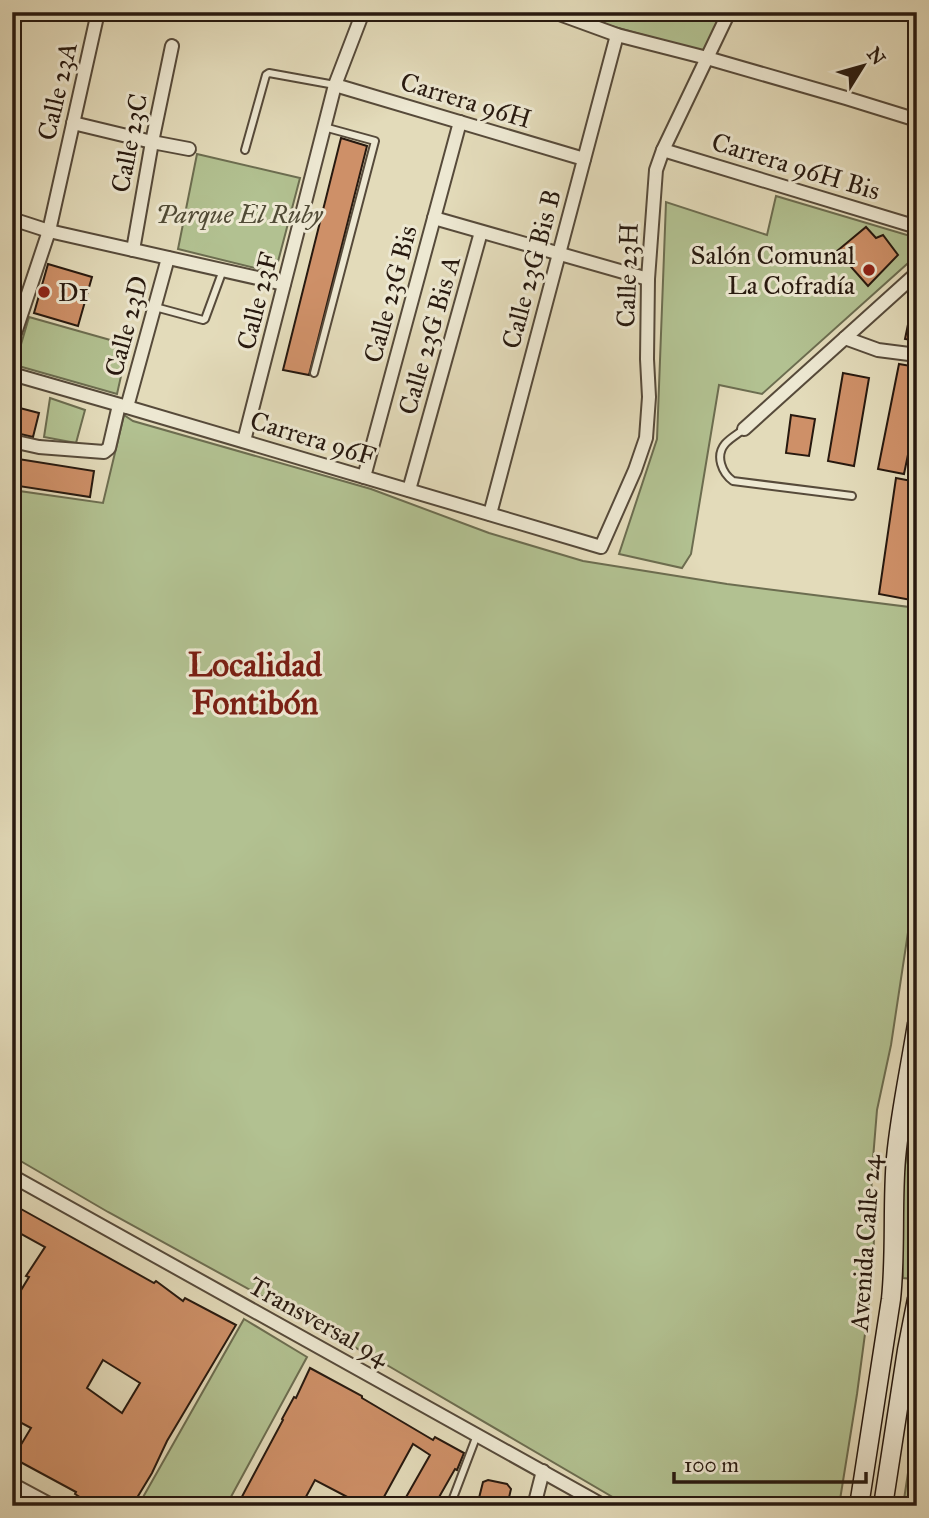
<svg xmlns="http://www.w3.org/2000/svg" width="929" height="1518" font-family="'IM FELL Great Primer',serif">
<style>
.green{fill:#b2c191;stroke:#6c6d50;stroke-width:2}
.building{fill:#ce9068;stroke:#27190f;stroke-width:2;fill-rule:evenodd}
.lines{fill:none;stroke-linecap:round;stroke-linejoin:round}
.service-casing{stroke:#564a3a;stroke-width:10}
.minor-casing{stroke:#564a3a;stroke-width:16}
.secondary-casing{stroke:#27190f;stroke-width:21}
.service{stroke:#ede8d2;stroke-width:6}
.minor{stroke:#ede8d2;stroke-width:12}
.secondary{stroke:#ede8d2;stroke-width:18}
.poi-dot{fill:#8f2418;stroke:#ede8d2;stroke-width:2.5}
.labels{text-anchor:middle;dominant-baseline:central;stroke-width:6;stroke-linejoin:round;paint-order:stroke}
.street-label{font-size:26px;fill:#27190f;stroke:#ede8d2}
.park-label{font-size:26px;font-style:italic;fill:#514b36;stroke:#ede8d2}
.poi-label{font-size:26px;fill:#27190f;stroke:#ede8d2;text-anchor:end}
.district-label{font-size:33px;font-weight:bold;fill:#7a1f14;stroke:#ede8d2}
</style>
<rect width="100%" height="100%" fill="#e3dbba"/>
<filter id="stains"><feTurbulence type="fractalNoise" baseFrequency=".00286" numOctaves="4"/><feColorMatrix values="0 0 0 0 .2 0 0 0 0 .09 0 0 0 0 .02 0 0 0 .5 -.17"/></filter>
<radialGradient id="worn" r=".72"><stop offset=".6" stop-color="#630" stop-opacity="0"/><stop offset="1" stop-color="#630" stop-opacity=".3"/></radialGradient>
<g class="green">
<polygon points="608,12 722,12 704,52 604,24"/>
<polygon points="197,154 300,178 275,273 178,249"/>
<polygon points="776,196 917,238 917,255 762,394 719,385 691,554 682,568 619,554 657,439 666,202 767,235"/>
<polygon points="29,317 128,345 117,394 15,365"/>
<polygon points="50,398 85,410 76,443 44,437"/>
<polygon points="124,415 133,421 371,489 489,533 583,561 727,584 917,608 917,873 891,1045 877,1110 872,1171 871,1202 874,1235 873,1274 857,1394 839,1506 628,1506 380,1361 108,1212 12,1156 12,490 103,503"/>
<polygon points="917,1088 917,1265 912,1279 903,1278 901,1214 903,1178"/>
<polygon points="244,1319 307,1357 226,1506 138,1506"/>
<polygon points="917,1413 917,1506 903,1506"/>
</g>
<g class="building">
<polygon points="341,138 367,146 309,375 283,370"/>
<polygon points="866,227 876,238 883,235 898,255 868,286 837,251"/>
<polygon points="48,264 92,277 78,326 34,313"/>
<polygon points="912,305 917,305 917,341 905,339"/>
<polygon points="899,364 917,367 917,411 904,474 878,469"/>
<polygon points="843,373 869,378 854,466 828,461"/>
<polygon points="12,406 39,413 33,437 12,432"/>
<polygon points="791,415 815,419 809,456 786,453"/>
<polygon points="12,458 94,471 90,497 12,485"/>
<polygon points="896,478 917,482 917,599 911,600 879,594"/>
<path d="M12,1204L154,1283L156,1281L183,1301L185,1298L236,1325L167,1441L152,1473L132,1506H94L75,1494L76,1492L13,1458L31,1428L12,1418V1323L19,1309L12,1305L29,1277L26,1276L45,1247L12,1229ZM103,1360L140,1383L122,1413L87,1388Z"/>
<polygon points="310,1368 362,1396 362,1398 433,1440 435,1437 464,1453 457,1470 455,1469 434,1506 401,1506 430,1455 413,1444 379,1506 352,1506 355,1501 315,1480 301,1506 237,1506 283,1420 282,1419 294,1397 296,1398"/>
<polygon points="488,1480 507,1484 511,1489 507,1506 477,1506 483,1482"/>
</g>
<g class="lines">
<g class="service-casing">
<g id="service">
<polyline points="245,150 266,75 269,73 335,85"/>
<polyline points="155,307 203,320 205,319 223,270"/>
<polyline points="314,373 375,141 324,127"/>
<path d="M744,429C738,434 730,438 725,444C715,456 722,473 733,481L852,496"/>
<polyline points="69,1506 72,1501"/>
<polyline points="450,1506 477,1435"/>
</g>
</g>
<g class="minor-casing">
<g id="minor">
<polyline points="554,12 617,35 707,58 846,98 917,120"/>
<polyline points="12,24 19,12"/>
<polyline points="335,85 584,159"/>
<polyline points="73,123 152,142 189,149"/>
<polyline points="663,150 917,227"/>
<polyline points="434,218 648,279"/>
<polyline points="12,219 49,231 284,284"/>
<polyline points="133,250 152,142 172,46"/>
<polyline points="845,338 878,350 917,355"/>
<polyline points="12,342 49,231 98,12"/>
<polyline points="12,374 127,407 601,547 635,470 646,438 649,397 647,359 648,279 656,170 663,150 729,12"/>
<polyline points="127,407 168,258"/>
<polyline points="744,429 917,273"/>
<polyline points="12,441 39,447 104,452 109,448 119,405"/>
<polyline points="244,441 335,85 363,12"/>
<polyline points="916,466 917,459"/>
<polyline points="364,477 460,122"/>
<polyline points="409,490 481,232"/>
<polyline points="490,514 617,35"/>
<polyline points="12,1176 604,1506"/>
<polyline points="12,1484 53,1506"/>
<polyline points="534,1506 543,1471"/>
</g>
</g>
<g class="secondary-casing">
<g id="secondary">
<path d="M859,1506L891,1299C896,1252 892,1205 896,1158C900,1114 910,1069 917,1024"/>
<polyline points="883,1506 907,1350 917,1299"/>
</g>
</g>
<use href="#service" class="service"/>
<use href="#minor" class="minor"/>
<use href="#secondary" class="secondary"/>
</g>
<g class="poi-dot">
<circle cx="869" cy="270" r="7"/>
<circle cx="44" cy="292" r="7"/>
</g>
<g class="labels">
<g class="street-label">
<text transform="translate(57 91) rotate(-77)">Calle 23A</text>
<text transform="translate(466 100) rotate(17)">Carrera 96H</text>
<text transform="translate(129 143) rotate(-79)">Calle 23C</text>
<text transform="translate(796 166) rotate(17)">Carrera 96H Bis</text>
<text transform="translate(531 269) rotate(-75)">Calle 23G Bis B</text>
<text transform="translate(627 275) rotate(-88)">Calle 23H</text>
<text transform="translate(390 294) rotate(-75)">Calle 23G Bis</text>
<text transform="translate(257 301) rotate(-76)">Calle 23F</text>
<text transform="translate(126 326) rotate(-75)">Calle 23D</text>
<text transform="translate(429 335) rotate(-74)">Calle 23G Bis A</text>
<text transform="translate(313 438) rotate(17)">Carrera 96F</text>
<text transform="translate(865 1243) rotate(-86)">Avenida Calle 24</text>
<text transform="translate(319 1321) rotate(29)">Transversal 94</text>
</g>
<g class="park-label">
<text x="239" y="214">Parque El Ruby</text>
</g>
<g class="poi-label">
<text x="855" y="255">Salón Comunal<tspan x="855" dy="30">La Cofradía</tspan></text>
<text x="58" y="292" text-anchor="start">D1</text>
</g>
<g class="district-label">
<text x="255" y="665">Localidad<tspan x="255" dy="38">Fontibón</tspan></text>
</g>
</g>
<rect width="929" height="1518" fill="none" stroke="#e3dbba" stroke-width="42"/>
<rect x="14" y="14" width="901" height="1490" fill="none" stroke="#27190f" stroke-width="3.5"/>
<rect x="21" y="21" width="887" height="1476" fill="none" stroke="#27190f" stroke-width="2"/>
<g transform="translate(863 66) rotate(53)" stroke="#ede8d2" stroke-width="5" paint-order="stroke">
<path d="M0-5L12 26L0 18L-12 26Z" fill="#27190f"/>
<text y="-10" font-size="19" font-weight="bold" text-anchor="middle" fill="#27190f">N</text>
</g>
<path d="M674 1472v10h192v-10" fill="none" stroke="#27190f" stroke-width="3.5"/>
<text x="684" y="1472" font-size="21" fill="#27190f" stroke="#ede8d2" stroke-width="5" paint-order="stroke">100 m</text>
<rect width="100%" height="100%" filter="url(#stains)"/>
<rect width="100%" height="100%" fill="url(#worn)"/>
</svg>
